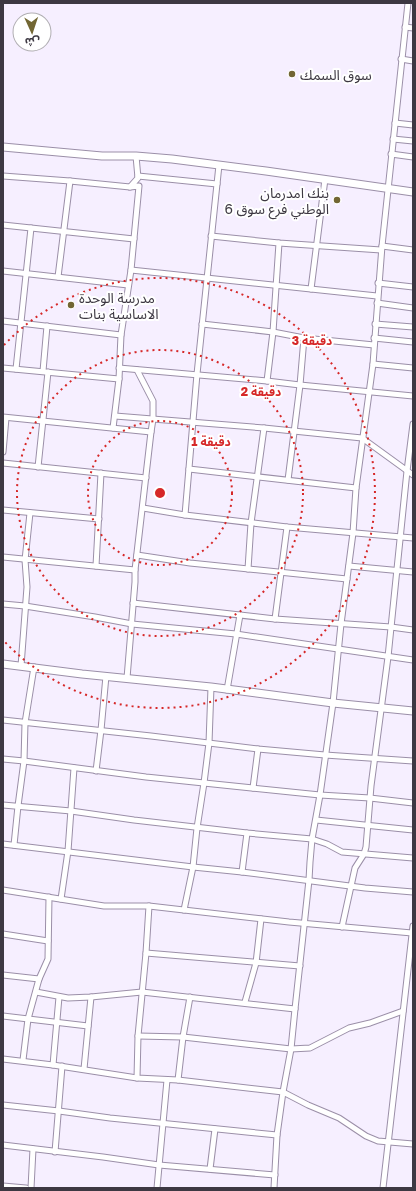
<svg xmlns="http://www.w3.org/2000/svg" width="416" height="1191" font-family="'Golos Text','Noto Sans Arabic',sans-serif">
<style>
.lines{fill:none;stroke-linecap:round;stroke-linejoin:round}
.street-casing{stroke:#9b8fa8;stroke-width:7}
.secondary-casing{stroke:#9b8fa8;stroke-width:9}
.street{stroke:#fff;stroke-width:5}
.secondary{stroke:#fff;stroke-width:7}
.ring{fill:none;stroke:#d62828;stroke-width:2;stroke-dasharray:2 4}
.poi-dot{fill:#726633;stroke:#fff;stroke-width:1.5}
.labels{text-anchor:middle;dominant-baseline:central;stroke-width:4;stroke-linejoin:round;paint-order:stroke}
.poi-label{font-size:14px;fill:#3d3842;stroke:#fff;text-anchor:start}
.centre{fill:#d62828;stroke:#fff;stroke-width:2}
.ring-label{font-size:12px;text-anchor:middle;font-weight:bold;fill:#d62828;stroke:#fff;stroke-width:4;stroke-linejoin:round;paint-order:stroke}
</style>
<rect width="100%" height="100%" fill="#f6efff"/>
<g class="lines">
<g class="street-casing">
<g id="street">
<polyline points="405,27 413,28"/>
<polyline points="401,59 413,61"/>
<polyline points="395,123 413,125"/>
<polyline points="393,139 413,141"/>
<polyline points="391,154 413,157"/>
<polyline points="3,176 70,181"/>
<polyline points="138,176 217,184"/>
<polyline points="3,225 134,239"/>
<polyline points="211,236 279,243 381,250"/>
<polyline points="382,246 413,250"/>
<polyline points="131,270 377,296"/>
<polyline points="3,271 128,285"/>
<polyline points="58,277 70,181 130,187"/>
<polyline points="378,283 413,287"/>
<polyline points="311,289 325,179"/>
<polyline points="377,303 413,308"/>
<polyline points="3,321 121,335"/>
<polyline points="202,324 273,332 304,338 374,345"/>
<polyline points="375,324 413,327"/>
<polyline points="374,338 413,342"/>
<polyline points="373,364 413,368"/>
<polyline points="3,368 119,379"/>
<polyline points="119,368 267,381 300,385 413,396"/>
<polyline points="16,369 31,228"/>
<polyline points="43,371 47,326"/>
<polyline points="267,381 273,332 279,243"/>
<polyline points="115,416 264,428 362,438 413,475"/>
<polyline points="3,417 151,432"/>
<polyline points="113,428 119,379 121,335 131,270 139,186 130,187 138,178 136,156"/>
<polyline points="3,452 6,418"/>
<polyline points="3,463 146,478"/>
<polyline points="38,467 48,372"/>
<polyline points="189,469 356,488"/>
<polyline points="288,480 300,385 304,338"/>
<polyline points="143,508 185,515 287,527 413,538"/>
<polyline points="3,510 99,519"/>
<polyline points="185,515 197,374 219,165"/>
<polyline points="137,555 190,563 347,579"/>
<polyline points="3,557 135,570"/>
<polyline points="96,566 101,473"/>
<polyline points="349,566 413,572"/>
<polyline points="248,569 251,523 264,428"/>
<polyline points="133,603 275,619 391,627 413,630"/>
<polyline points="3,604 25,606 95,617 132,624 236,634 413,660"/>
<polyline points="275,619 287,527"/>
<polyline points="21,666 27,587 25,560 30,513"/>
<polyline points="127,678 135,582 135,570 151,432 153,419 153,401 137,370"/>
<polyline points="227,690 240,615"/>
<polyline points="3,720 151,736 258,749 325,755 413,761"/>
<polyline points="3,759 24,761 146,777 320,795 370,798 413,803"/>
<polyline points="96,771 101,730 106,676"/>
<polyline points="253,788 258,749"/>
<polyline points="3,805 71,811 134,820 247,833 312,839 327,844 342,852 413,858"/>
<polyline points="316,820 413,830"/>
<polyline points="3,844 193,867 242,872 365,888 413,892"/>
<polyline points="14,845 18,806 24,761 25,723 34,667"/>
<polyline points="242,872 247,833"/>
<polyline points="3,890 104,906 149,906 289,922 412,933"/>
<polyline points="61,899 68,851 74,768"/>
<polyline points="184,910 193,867 197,828 204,783 209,743 211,687"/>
<polyline points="342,927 355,868 364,854 366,847 371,786 388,657 407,471 413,424"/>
<polyline points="3,934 48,941"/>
<polyline points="146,953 300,966"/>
<polyline points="3,975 39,979"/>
<polyline points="36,992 68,998 91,997 142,992 295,1009"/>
<polyline points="245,1002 256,963 261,919"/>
<polyline points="3,1016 88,1026"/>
<polyline points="138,1036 183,1037 291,1049 310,1048 349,1028 370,1023 403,1011"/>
<polyline points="3,1059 53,1065 137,1078 178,1080 283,1092 308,1105 339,1118 366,1136 378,1141 413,1144"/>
<polyline points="23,1060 28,1019 39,979 48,959 49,897"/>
<polyline points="53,1065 59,997"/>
<polyline points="84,1069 91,997"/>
<polyline points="137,1078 138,1036 146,953 149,906"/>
<polyline points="178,1080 183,1037 190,997"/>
<polyline points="3,1105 59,1111 110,1118 277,1135"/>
<polyline points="3,1145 103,1157 159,1165 275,1175"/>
<polyline points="55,1152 62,1066"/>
<polyline points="210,1169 215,1129"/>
<polyline points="3,1186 26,1188"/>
<polyline points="31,1188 33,1149"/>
<polyline points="157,1188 167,1080"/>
<polyline points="274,1188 277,1135 283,1092 291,1049 295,1009 309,880 310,862 312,839 320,795 333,703 341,624 353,533 356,488 373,364 382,246 408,3"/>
<polyline points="383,1188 413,926"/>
</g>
</g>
<g class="secondary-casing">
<g id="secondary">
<polyline points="3,147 102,156 136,156 172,159 266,171 413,192"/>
<polyline points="3,664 82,674 211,687 333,703 413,711"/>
</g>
</g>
<use href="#street" class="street"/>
<use href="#secondary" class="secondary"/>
</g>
<g class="ring">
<circle cx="160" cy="493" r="72"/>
<circle cx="160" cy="493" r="143"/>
<path d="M4 345A215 215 0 1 1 4 641"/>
</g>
<g class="poi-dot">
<circle cx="292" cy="74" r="4"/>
<circle cx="337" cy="200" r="4"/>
<circle cx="71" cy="305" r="4"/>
</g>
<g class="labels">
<g class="poi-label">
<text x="300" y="74">سوق السمك</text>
<text x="329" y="192" text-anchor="end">بنك امدرمان<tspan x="329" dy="16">الوطني فرع سوق 6</tspan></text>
<text x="79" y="297">مدرسة الوحدة<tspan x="79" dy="16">الاساسية بنات</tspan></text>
</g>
</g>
<circle cx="160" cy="493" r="6" class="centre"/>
<g class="ring-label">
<text x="312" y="345">3 دقيقة</text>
<text x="261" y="396">2 دقيقة</text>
<text x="211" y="446">1 دقيقة</text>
</g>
<rect width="416" height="1191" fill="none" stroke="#3d3842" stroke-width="8"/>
<g transform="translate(32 32) rotate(177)"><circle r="19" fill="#ffffff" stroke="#b1afb3"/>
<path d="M0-3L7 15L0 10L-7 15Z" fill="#726633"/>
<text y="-6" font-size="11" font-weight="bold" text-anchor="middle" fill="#3d3842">ش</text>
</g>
</svg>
